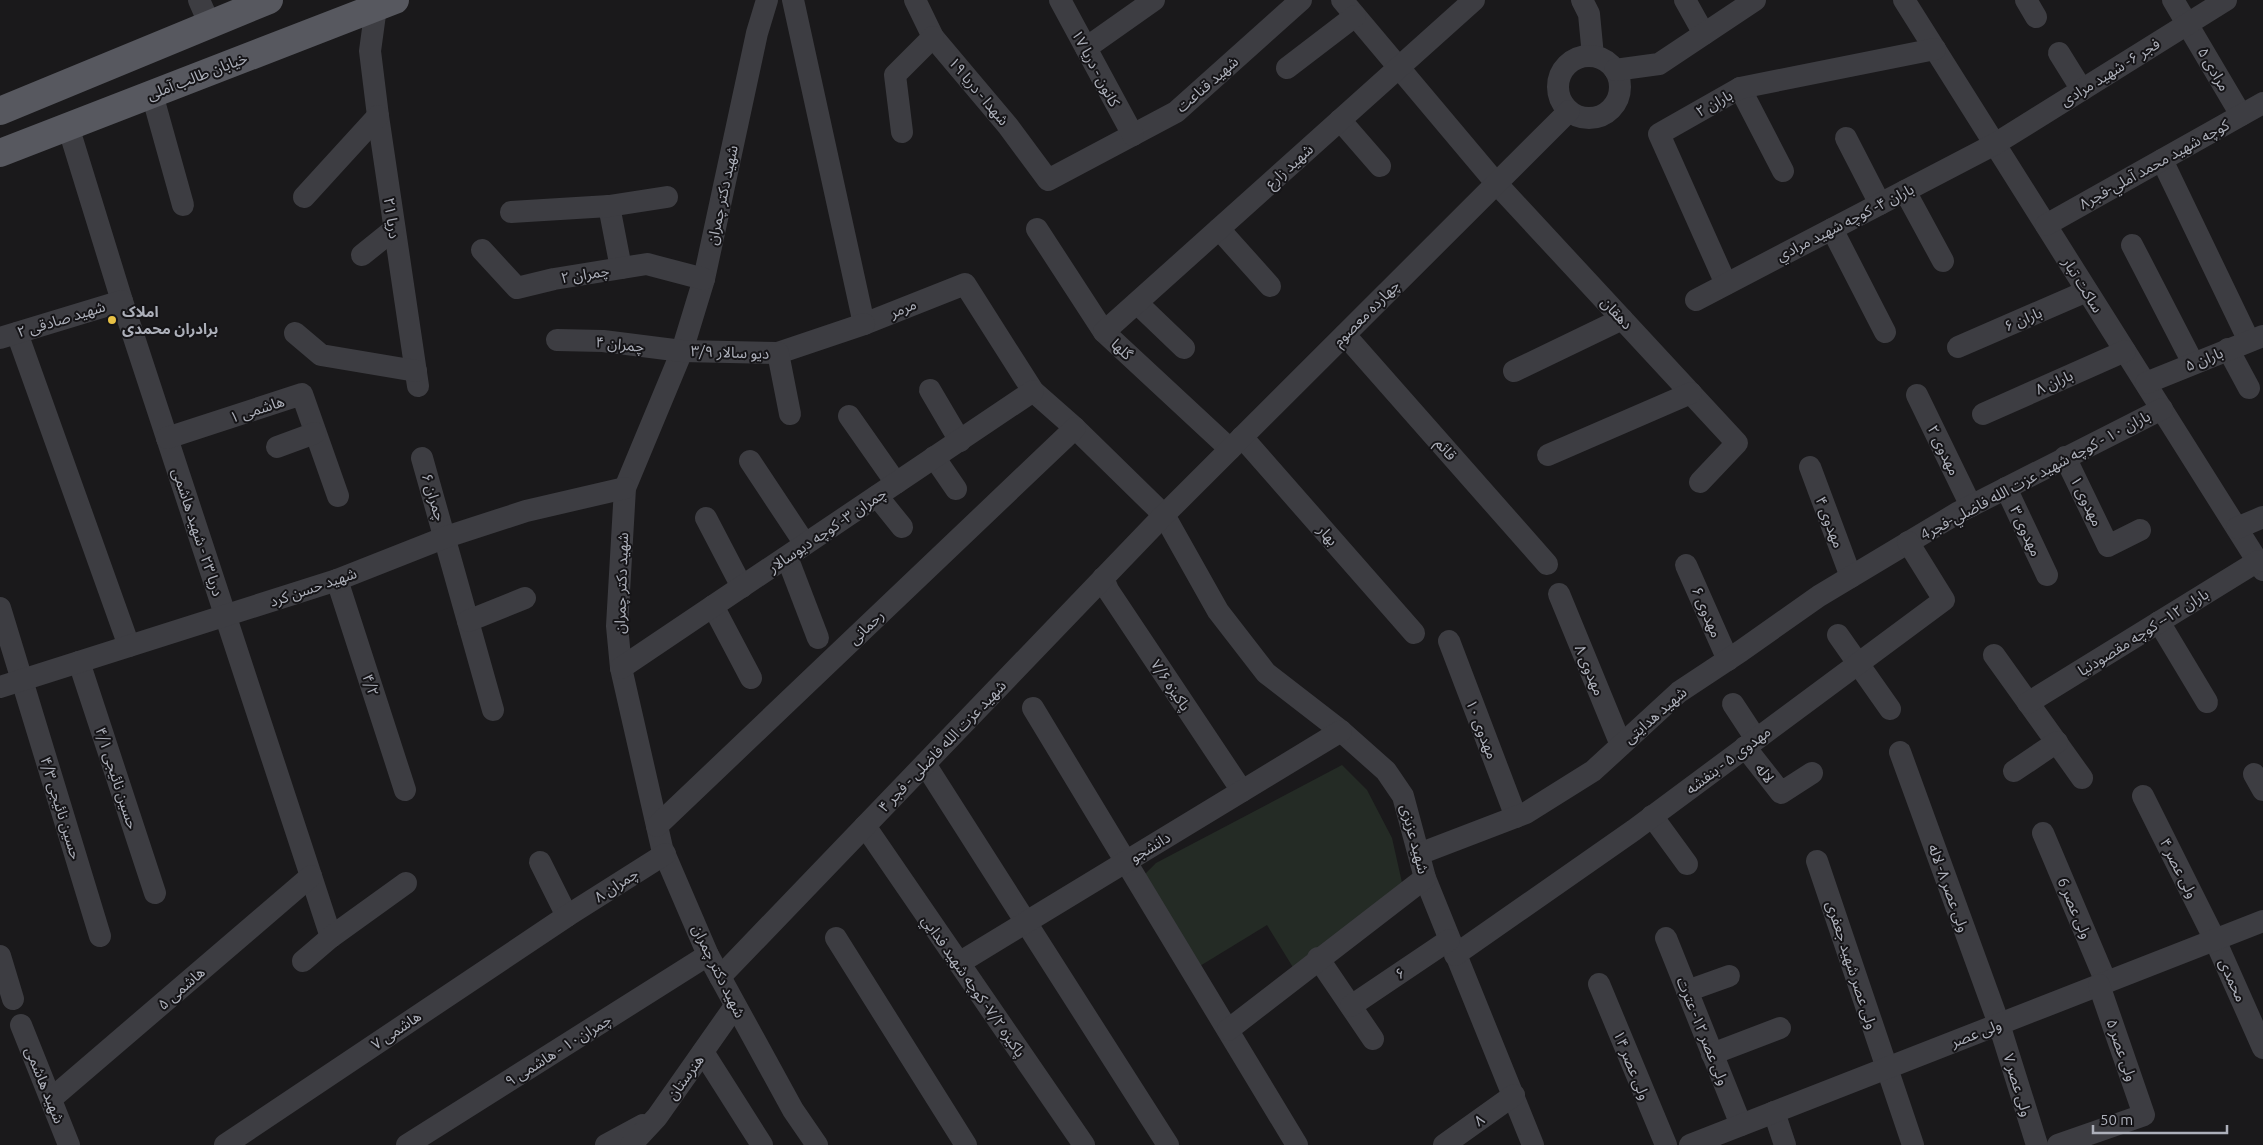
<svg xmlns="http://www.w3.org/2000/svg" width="2263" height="1145" font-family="Ubuntu,'Noto Sans Arabic',sans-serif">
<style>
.green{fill:#242b25}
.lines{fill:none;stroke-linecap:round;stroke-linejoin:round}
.minor{stroke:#3d3d42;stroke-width:22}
.major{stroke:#57585f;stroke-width:28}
.poi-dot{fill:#e8c145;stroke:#151417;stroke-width:2}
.labels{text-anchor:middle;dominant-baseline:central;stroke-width:4;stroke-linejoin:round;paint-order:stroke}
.street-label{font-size:15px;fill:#adb0ba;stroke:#151417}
.poi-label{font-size:15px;font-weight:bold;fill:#adb0ba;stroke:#151417;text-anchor:start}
</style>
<rect width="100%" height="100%" fill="#1a191b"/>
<polygon class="green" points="1342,765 1367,790 1392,838 1403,887 1294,969 1267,925 1195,969 1144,875 1156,863"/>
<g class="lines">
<g class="minor">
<polyline points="199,0 209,23"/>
<polyline points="767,0 757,33 704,279 682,351 625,488 617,626 621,668 662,848 708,955 793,1110 817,1145"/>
<polyline points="793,0 864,324 965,284 1033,391 1075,428 1164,515 1218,611 1266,673 1341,731 1386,771 1403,796 1425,878 1533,1145"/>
<polyline points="915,0 933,37 1008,126 1048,180 1176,112 1301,0"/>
<polyline points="1060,0 1133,135"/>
<polyline points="1342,0 1496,183 1737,443 1700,482"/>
<polyline points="1582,0 1589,14 1593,56"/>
<polyline points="1685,0 1704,34"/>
<polyline points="1904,0 2263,570"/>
<polyline points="2026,0 2036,17"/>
<polyline points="2173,0 2241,115"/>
<polyline points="376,7 370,51 378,116 418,386"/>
<polyline points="1086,48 1154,0"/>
<polyline points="2059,53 2082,90"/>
<circle cx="1589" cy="87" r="31"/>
<polyline points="1287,68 1355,16"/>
<polyline points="1615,70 1659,64 1755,0"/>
<polyline points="1740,88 1783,171"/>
<polyline points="152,94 183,205"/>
<polyline points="1340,120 1380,166"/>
<polyline points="68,126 122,301 331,937"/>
<polyline points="902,132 895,75 933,37"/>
<polyline points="1846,138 1880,204"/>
<polyline points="2162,160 2249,341"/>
<polyline points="1905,191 1943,261"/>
<polyline points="304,197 378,116"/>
<polyline points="609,206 621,268"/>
<polyline points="511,212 609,206 667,197"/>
<polyline points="2046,225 2263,103"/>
<polyline points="1037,229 1104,332 1230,449"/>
<polyline points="1219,229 1270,286"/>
<polyline points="1832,229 1885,332"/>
<polyline points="2132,245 2193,363"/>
<polyline points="482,250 517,288 554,279 647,264 704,279"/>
<polyline points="362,255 393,230"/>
<polyline points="1726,284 1659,134 1740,88 1935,49"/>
<polyline points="1696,300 1995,144 2226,0"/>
<polyline points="1137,303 1184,348"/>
<polyline points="1104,332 1474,0"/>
<polyline points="17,333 129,646"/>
<polyline points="295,333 321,355 416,371"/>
<polyline points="1345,335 1547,564"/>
<polyline points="0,338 122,301"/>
<polyline points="557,340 603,341 682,351 778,353 864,324"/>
<polyline points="1958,347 2087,291"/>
<polyline points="2228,349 2249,388"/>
<polyline points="778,353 790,414"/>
<polyline points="1514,371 1622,319"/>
<polyline points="2146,383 2263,336"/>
<polyline points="930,390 960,441"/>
<polyline points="1917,395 1971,506"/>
<polyline points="1983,414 2125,351"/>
<polyline points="849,416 896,483"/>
<polyline points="1242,437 1414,633"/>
<polyline points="167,438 302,394 338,496"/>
<polyline points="277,447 315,433"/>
<polyline points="1548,455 1691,393"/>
<polyline points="934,457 956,489"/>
<polyline points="2065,457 2108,546 2140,530"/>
<polyline points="422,458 493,710"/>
<polyline points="750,461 805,544"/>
<polyline points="1810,467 1851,577"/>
<polyline points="2006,488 2047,575"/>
<polyline points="877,496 902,527"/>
<polyline points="706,518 742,587"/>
<polyline points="2237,528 2263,517"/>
<polyline points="787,557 818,638"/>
<polyline points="1686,565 1728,660"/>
<polyline points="1103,578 1108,590 1242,791"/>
<polyline points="337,580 405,790"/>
<polyline points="1559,594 1621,745"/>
<polyline points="713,606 751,678"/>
<polyline points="0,608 100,936"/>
<polyline points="468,621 525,598"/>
<polyline points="2159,622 2207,702"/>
<polyline points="1838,635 1890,709"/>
<polyline points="1449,641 1516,817"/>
<polyline points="1994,655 2082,778"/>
<polyline points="79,662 155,893"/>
<polyline points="621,668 1033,391"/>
<polyline points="0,687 337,580 446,537 526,511 625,488"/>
<polyline points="2028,703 2258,561"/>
<polyline points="1733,704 1756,739"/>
<polyline points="1033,708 1297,1145"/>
<polyline points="1745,747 1781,793 1812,773"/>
<polyline points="1900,752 1999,1024 2037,1145"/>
<polyline points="925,764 1168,1145"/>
<polyline points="2014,771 2057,742"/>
<polyline points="2254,774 2263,790"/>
<polyline points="2143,796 2215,940 2263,1048"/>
<polyline points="1652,816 1687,864"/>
<polyline points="657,826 1075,428"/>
<polyline points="865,826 1084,1145"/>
<polyline points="2043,833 2106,982"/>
<polyline points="1419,854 1526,813 1593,771 1679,692 1741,651 1819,596 1959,512 2162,409"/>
<polyline points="1817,861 1913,1145"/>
<polyline points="540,862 567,916"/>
<polyline points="836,938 966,1145"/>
<polyline points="1666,938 1741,1125"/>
<polyline points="1455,955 1634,830 1944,600 1908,542"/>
<polyline points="0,956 13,999"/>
<polyline points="1318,958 1373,1039"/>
<polyline points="303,961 331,937 406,883"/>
<polyline points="959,963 1341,731"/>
<polyline points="720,977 1164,515 1569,111"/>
<polyline points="1599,984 1666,1145"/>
<polyline points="1687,991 1729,976"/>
<polyline points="1351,1006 1449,940"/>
<polyline points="21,1025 69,1145"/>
<polyline points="1228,1030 1425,878"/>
<polyline points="703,1052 762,1145"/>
<polyline points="1712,1054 1780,1028"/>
<polyline points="51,1099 311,876"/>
<polyline points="1774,1112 1785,1145"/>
<polyline points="225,1145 567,916 665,854"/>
<polyline points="407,1145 708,955"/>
<polyline points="606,1145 643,1125"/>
<polyline points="631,1145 657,1117 735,1006"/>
<polyline points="1444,1145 1514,1095"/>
<polyline points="1690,1145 2263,921"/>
<polyline points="2058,1145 2144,1115 2099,985"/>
</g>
<g class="major">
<polyline points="0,111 269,0"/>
<polyline points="0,153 395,0"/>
</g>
</g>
<circle class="poi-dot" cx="112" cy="320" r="5"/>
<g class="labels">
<g class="street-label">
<text transform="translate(1096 68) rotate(62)">کانون - دریا ۱۷</text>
<text transform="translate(2214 69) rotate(60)">مرادی ۵</text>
<text transform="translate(2110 72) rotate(-32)">فجر ۶- شهید مرادی</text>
<text transform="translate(197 76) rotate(-21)">خیابان طالب آملی</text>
<text transform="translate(1207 84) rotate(-41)">شهید قناعت</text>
<text transform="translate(979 91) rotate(50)">شهدا - دریا ۱۹</text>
<text transform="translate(1714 103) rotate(-29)">باران ۲</text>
<text transform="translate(2154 164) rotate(-29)">كوچه شهيد محمد آملي-فجر۸</text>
<text transform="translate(1289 166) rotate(-42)">شهید زارع</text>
<text transform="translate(722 195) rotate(-78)">شهید دکتر چمران</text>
<text transform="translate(392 218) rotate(82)">دریا ۲۱</text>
<text transform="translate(1845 222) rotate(-27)">باران ۴- كوچه شهيد مرادي</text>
<text transform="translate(585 274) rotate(-9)">چمران ۲</text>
<text transform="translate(2083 285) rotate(58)">ساکت تبار</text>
<text transform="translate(903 308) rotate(-22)">مرمر</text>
<text transform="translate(1366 313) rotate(-45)">چهارده معصوم</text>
<text transform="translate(1617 313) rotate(47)">دهقان</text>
<text transform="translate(61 319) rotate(-17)">شهید صادقی ۲</text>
<text transform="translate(2023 319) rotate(-23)">باران ۶</text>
<text transform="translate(620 344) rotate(6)">چمران ۴</text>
<text transform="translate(1122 349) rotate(43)">گلها</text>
<text transform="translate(730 352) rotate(2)">دیو سالار ۳/۹</text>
<text transform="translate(2204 359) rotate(-22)">باران ۵</text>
<text transform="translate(2054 382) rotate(-24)">باران ۸</text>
<text transform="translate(257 409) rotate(-18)">هاشمی ۱</text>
<text transform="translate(1446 449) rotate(49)">قائم</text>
<text transform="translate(1944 450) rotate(64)">مهدوی ۲</text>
<text transform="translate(2035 475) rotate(-28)">باران ۱۰ - كوچه شهيد عزت الله فاضلي-فجر4</text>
<text transform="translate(434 497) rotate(73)">چمران ۶</text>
<text transform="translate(2087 501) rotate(64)">مهدوی ۱</text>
<text transform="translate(1830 522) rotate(69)">مهدوی ۴</text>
<text transform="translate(827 530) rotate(-34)">چمران ۳- كوچه ديوسالار</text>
<text transform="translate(2026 531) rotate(65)">مهدوی ۳</text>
<text transform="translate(198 532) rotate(72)">دریا ۲۳ - شهید هاشمی</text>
<text transform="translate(1328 535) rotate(49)">بهار</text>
<text transform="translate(621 583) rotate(-88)">شهید دکتر چمران</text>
<text transform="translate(313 587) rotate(-19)">شهید حسن کرد</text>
<text transform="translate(1707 612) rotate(67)">مهدوی ۶</text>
<text transform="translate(866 627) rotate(-44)">رحمانی</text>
<text transform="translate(2143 632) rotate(-32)">باران ۱۲-- كوچه مقصودنيا</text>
<text transform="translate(1590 670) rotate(67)">مهدوی ۸</text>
<text transform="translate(371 685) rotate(72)">۴/۲</text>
<text transform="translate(1171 685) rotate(56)">پاکیزه ۷/۶</text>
<text transform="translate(1655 715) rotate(-41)">شهید هدایتی</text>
<text transform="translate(1482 729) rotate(69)">مهدوی ۱۰</text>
<text transform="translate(942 746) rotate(-46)">شهید عزت الله فاضلی - فجر ۴</text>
<text transform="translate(1728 760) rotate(-37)">مهدوی ۵ - بنفشه</text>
<text transform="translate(1765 773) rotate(52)">لاله</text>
<text transform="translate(117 778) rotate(72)">حسین نائیجی ۴/۱</text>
<text transform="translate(61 808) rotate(73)">حسین نائیجی ۴/۳</text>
<text transform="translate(1415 839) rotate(75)">شهید عزیزی</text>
<text transform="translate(1150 847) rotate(-31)">دانشجو</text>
<text transform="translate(2179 868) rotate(63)">ولی عصر ۴</text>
<text transform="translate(616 885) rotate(-33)">چمران ۸</text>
<text transform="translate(1949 888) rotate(70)">ولی عصر ۸- لاله</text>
<text transform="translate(2075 908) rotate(67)">ولی عصر 6</text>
<text transform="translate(1852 965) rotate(72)">ولی عصر شهید جعفری</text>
<text transform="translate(719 971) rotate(64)">شهید دکتر چمران</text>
<text transform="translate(1400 973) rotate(-34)">۶</text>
<text transform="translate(2233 980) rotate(66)">محمدی</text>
<text transform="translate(974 986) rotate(55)">پاکیزه ۷/۲- كوچه شهيد فدايي</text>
<text transform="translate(181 988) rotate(-41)">هاشمی ۵</text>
<text transform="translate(396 1030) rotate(-34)">هاشمی ۷</text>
<text transform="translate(1703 1031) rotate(68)">ولی عصر ۱۲- عترت</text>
<text transform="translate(1976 1033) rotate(-21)">ولی عصر</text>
<text transform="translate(558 1050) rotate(-32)">چمران۱۰ - هاشمی ۹</text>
<text transform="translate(2122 1050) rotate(71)">ولی عصر ۵</text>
<text transform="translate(1632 1065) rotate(68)">ولی عصر ۱۴</text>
<text transform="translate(685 1077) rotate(-54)">هنرستان</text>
<text transform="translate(45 1085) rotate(68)">شهید هاشمی</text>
<text transform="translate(2018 1085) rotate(73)">ولی عصر ۷</text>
<text transform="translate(1479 1120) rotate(-36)">۸</text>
</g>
<g class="poi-label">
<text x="122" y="311">املاک<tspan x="122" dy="17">برادران محمدی</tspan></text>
</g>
</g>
<path d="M2093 1125v8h134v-8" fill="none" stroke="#adb0ba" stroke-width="2.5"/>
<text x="2100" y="1125" font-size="15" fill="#adb0ba" stroke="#151417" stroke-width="4" paint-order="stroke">50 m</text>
</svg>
